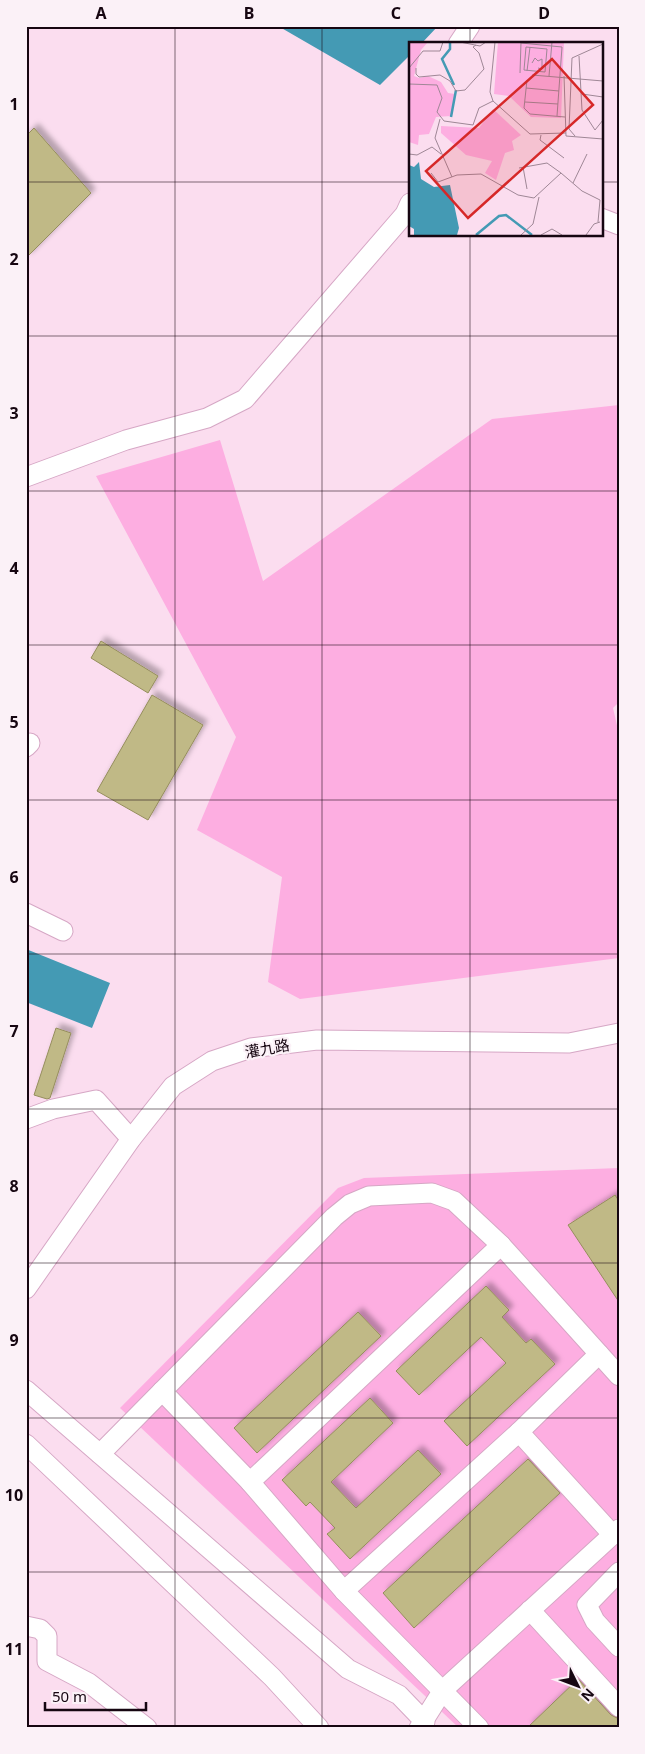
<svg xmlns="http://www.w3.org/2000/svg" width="645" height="1754" font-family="'Noto Sans','Noto Sans SC',sans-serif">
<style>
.green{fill:#fdaee1}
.water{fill:#449ab4}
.building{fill:#c0b986;stroke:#958e5d;filter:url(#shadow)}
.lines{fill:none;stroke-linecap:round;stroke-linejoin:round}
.minor-casing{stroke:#d6a7c5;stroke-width:21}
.minor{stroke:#fff;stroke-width:19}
.grid{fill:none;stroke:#160611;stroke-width:1;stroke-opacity:0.55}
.labels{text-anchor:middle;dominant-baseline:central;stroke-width:4.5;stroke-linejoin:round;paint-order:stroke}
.street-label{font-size:15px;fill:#160611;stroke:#fbf1f7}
.inset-river{fill:none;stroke:#449ab4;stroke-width:2.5}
.inset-road{fill:none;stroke:#9f8796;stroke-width:1}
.view{fill:#d62828;fill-opacity:0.15;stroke:#d62828;stroke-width:2.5}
.inset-edge{fill:none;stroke:#160611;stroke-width:2.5}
.neatline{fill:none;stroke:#160611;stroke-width:2}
.grid-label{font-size:16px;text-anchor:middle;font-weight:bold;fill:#160611}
</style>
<defs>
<filter id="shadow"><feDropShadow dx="4.5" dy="-4.5" stdDeviation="2.5" flood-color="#0004"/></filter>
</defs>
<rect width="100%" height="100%" fill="#fbddef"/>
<g class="green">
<polygon points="619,405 619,702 613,708 619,734 619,958 300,999 268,982 282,877 197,830 236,737 96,476 220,440 263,581 492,419"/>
<polygon points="619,1168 619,1728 459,1728 120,1408 338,1188 364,1178"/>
</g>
<g class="water">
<polygon points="278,26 438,26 421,44 410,44 410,55 380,85"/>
<polygon points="26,949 110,983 92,1028 26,1002"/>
</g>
<g class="building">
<polygon points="34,128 91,193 26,258 26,136"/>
<polygon points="101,641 158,676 148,693 91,658"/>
<polygon points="152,695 203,725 148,820 97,791"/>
<polygon points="56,1028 71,1033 50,1098 47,1099 34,1095"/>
<polygon points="615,1195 619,1201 619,1302 568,1225"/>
<polygon points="486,1286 509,1310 502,1317 526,1343 531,1339 555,1364 467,1446 444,1421 506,1363 481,1337 419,1395 396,1371"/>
<polygon points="358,1312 381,1336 257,1453 234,1428"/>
<polygon points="370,1398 393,1423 331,1482 356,1508 418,1450 441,1474 350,1559 327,1534 335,1528 310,1502 306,1506 282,1480"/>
<polygon points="528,1459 560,1493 414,1628 383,1593"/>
<polygon points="578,1679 611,1715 619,1719 619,1728 527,1728"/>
</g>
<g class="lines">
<g class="minor-casing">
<g id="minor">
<polyline points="458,44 470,26"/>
<polyline points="601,218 619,225"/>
<polyline points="26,477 126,440 207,418 245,399 405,214 410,203"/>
<polyline points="26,747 30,743"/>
<polyline points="26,913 63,931"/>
<polyline points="26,1119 53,1109 96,1100 131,1139"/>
<polyline points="26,1289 131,1139 173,1086 212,1061 251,1048 317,1040 569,1043 619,1033"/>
<polyline points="26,1390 348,1669 399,1695 425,1722"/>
<polyline points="162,1391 250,1482 344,1591 479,1728"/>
<polyline points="519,1432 613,1535"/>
<polyline points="26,1444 272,1677 319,1728"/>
<polyline points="100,1454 334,1217 350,1204 369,1196 432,1193 454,1201 501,1245 619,1376"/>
<polyline points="250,1482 501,1245"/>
<polyline points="619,1572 587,1605 595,1621 619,1647"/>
<polyline points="344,1591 519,1432 599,1354"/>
<polyline points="530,1610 619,1707"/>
<polyline points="26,1626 40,1629 47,1636 47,1661 89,1683 147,1728"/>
<polyline points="419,1728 443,1690 619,1529"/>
</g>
</g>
<use href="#minor" class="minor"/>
</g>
<path class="grid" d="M175,26V1728M322,26V1728M470,26V44M26,182H410M601,182H619M470,235V1728M26,336H619M26,491H619M26,645H619M26,800H619M26,954H619M26,1109H619M26,1263H619M26,1418H619M26,1572H619"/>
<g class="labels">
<g class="street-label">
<text transform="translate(267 1048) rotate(-10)">灌九路</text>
</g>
</g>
<g transform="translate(409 42)">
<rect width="194" height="194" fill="#fbddef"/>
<path d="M0,0H19L12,8L5,34L10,36L19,34L32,40L39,51L46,52L42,74L27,75L20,92L10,93L9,103L0,100ZM89,0H155L152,76L122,75L100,54L85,52ZM84,67L112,93L103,99L105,108L96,111L87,138L76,131L83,119L57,113L32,91V84L70,86Z" fill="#fdaee1"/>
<path d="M10,120L12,137L25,145L41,143L50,186L48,193H5V187L0,184V123L5,125Z" fill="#449ab4"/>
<path class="inset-river" d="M41,0V7L33,17L45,43M42,75L47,48M67,193L90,174L97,173L123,193"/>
<path class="inset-road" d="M51,0L71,4L77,0M86,0L81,50L84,59L121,92L157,91M112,1L153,5L148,74M117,5L138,7L136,30L115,28ZM170,14L173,68L186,88L194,78M123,21L126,16L129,19L133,17V27L129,26M0,26L14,9H31L34,0M7,26V32L10,35L31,33L41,39L47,49L56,48L75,27L70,11L64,5L67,3M118,29L121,5M111,31L112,0M123,33L194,39M140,34L143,0M155,34L157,94M118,38L115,66L121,72L156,75M0,42L28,43L33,56L28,70L35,79L64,83L70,66L84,59M117,46L150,49M173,52L194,55M116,60L149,62M31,77L26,96L43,135M132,93L131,98L155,116M157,94L194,97M166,94L160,87L163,16L194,2M0,112L8,113L23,105L32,112M114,125L118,147M110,126L138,121L152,131M22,131L29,140L48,133L72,132L109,153L125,156L152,131L173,149L191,158L189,180M164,141L178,112M112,193L124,182L130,155M132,193L143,187L153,193M177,193L185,182L191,180"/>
<path class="view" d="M143,17L184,63L59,176L17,129Z"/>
<rect width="194" height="194" class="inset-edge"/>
</g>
<rect width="645" height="1754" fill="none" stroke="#fbf1f7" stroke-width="55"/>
<g transform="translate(578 1686) rotate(132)" stroke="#fbf1f7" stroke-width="4" paint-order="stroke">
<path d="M0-4L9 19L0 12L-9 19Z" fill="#160611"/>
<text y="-8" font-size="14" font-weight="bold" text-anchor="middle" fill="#160611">N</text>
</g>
<path d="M45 1702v8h101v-8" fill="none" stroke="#160611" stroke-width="2.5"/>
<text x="52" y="1702" font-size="15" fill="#160611" stroke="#fbf1f7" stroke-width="4" paint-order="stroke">50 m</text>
<rect x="28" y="28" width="590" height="1698" class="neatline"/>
<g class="grid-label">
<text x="101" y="19">A</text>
<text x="249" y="19">B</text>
<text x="396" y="19">C</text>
<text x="544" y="19">D</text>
<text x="14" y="110">1</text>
<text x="14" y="265">2</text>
<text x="14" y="419">3</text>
<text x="14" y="574">4</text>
<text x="14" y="728">5</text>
<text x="14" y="883">6</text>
<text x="14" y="1037">7</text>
<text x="14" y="1192">8</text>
<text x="14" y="1346">9</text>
<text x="14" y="1501">10</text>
<text x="14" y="1655">11</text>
</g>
</svg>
